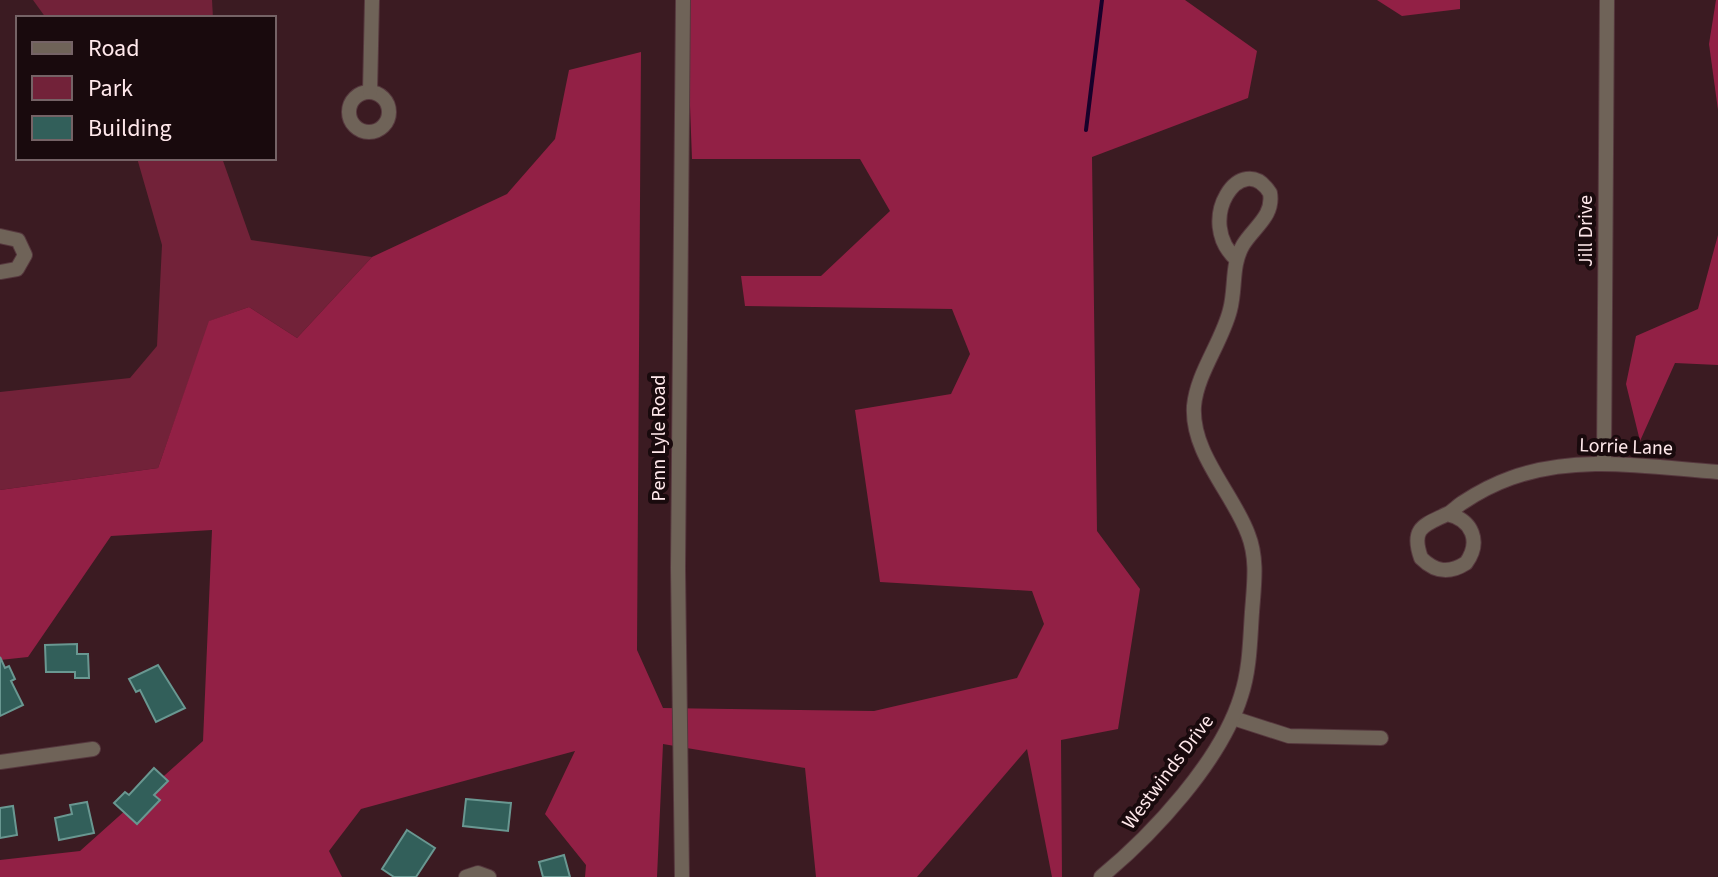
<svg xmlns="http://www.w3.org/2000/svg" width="1718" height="877" font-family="'Source Sans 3',sans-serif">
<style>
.green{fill:#722239}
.forest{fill:#922045}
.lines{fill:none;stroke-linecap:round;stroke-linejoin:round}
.stream{stroke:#17002a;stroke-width:4}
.building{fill:#325f5a;stroke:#699791;stroke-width:2}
.minor-casing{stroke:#56383e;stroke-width:16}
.minor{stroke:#6f6358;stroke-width:14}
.labels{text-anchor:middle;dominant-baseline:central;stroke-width:8;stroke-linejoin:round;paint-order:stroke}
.street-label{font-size:20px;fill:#ffe8eb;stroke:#190a0d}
</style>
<rect width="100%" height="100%" fill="#3b1b22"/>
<g class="green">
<polygon points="33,0 212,0 213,18 46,18"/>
<polygon points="137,158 222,158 251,240 372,257 297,338 249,307 210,321 158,468 0,490 0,392 130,378 157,346 162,245"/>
</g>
<g class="forest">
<polygon points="686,0 1185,0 1257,51 1248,98 1092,157 1097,531 1140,589 1118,729 1061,740 1062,877 1052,877 1027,749 917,877 816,877 805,768 663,744 657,877 585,877 586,865 545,814 575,751 361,809 329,851 342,877 0,877 0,860 80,851 203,741 212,530 111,536 28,657 0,660 0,490 158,468 209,321 249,307 297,338 372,257 507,194 555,139 569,70 641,52 637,650 663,708 874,711 1017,678 1044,624 1032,591 880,582 855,410 951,394 970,354 952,309 745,306 741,276 821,276 890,211 860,159 692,159"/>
<polygon points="1377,0 1460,0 1460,9 1402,16"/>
<polygon points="1716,0 1718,0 1718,110 1709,44"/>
<polygon points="1718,235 1718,365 1675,363 1640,441 1626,384 1636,336 1698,309"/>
</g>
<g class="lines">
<polyline class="stream" points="1086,130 1102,0"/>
</g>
<g class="building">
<polygon points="77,644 77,654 88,654 89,678 75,678 75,672 46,672 45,645"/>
<polygon points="0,657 5,668 9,666 15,679 11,681 23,705 0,716"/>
<polygon points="158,665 185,708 156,722 140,690 136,692 129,679"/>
<polygon points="154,768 168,781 154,795 160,800 137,824 114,803 125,792 129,795"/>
<polygon points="466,799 511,803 508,831 463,826"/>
<polygon points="87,802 94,833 59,840 55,818 72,814 70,805"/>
<polygon points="13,806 17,835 0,838 0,808"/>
<polygon points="407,830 435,848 416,877 394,877 382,869"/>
<polygon points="564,855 570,877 543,877 539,862"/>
</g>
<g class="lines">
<g class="minor-casing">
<g id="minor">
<circle cx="369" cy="112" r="20"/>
<polyline points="370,92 372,0"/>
<polyline points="0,236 18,240 25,255 17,269 0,272"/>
<polyline points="1604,463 1607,0"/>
<path d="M1447,514C1473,520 1481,542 1466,563C1449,574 1435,572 1421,558C1410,527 1425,525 1447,514C1452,512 1457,506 1462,503C1477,493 1494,484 1511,478C1578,454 1649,467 1718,472"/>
<polyline points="1233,718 1289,736 1381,738"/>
<polyline points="0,762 93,749"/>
<polyline points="466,877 478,873 489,877"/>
<polyline points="682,877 678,568 683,0"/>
<path d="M1101,877C1153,834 1221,761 1241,696C1250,669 1250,640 1252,612C1254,585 1258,559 1248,534C1233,493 1191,453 1194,406C1197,373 1222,342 1230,310C1236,288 1231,265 1243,245C1254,227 1274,216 1270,193C1242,148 1193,221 1237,260"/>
</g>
</g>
<use href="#minor" class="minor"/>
</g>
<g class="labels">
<g class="street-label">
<text transform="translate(1586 231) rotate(-90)">Jill Drive</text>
<text transform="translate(659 438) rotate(-90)">Penn Lyle Road</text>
<text transform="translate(1626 447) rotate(2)">Lorrie Lane</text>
<text transform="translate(1168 772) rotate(-53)">Westwinds Drive</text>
</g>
</g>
<rect x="16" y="16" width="260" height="144" fill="#190a0d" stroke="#756366" stroke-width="2"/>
<rect x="32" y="42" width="40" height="12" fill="#6f6358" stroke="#756366" stroke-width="2"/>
<text x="88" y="56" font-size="24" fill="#ffe8eb">Road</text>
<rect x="32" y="76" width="40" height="24" fill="#722239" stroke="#756366" stroke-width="2"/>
<text x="88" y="96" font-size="24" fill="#ffe8eb">Park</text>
<rect x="32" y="116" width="40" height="24" fill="#325f5a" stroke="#756366" stroke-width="2"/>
<text x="88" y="136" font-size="24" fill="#ffe8eb">Building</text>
</svg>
